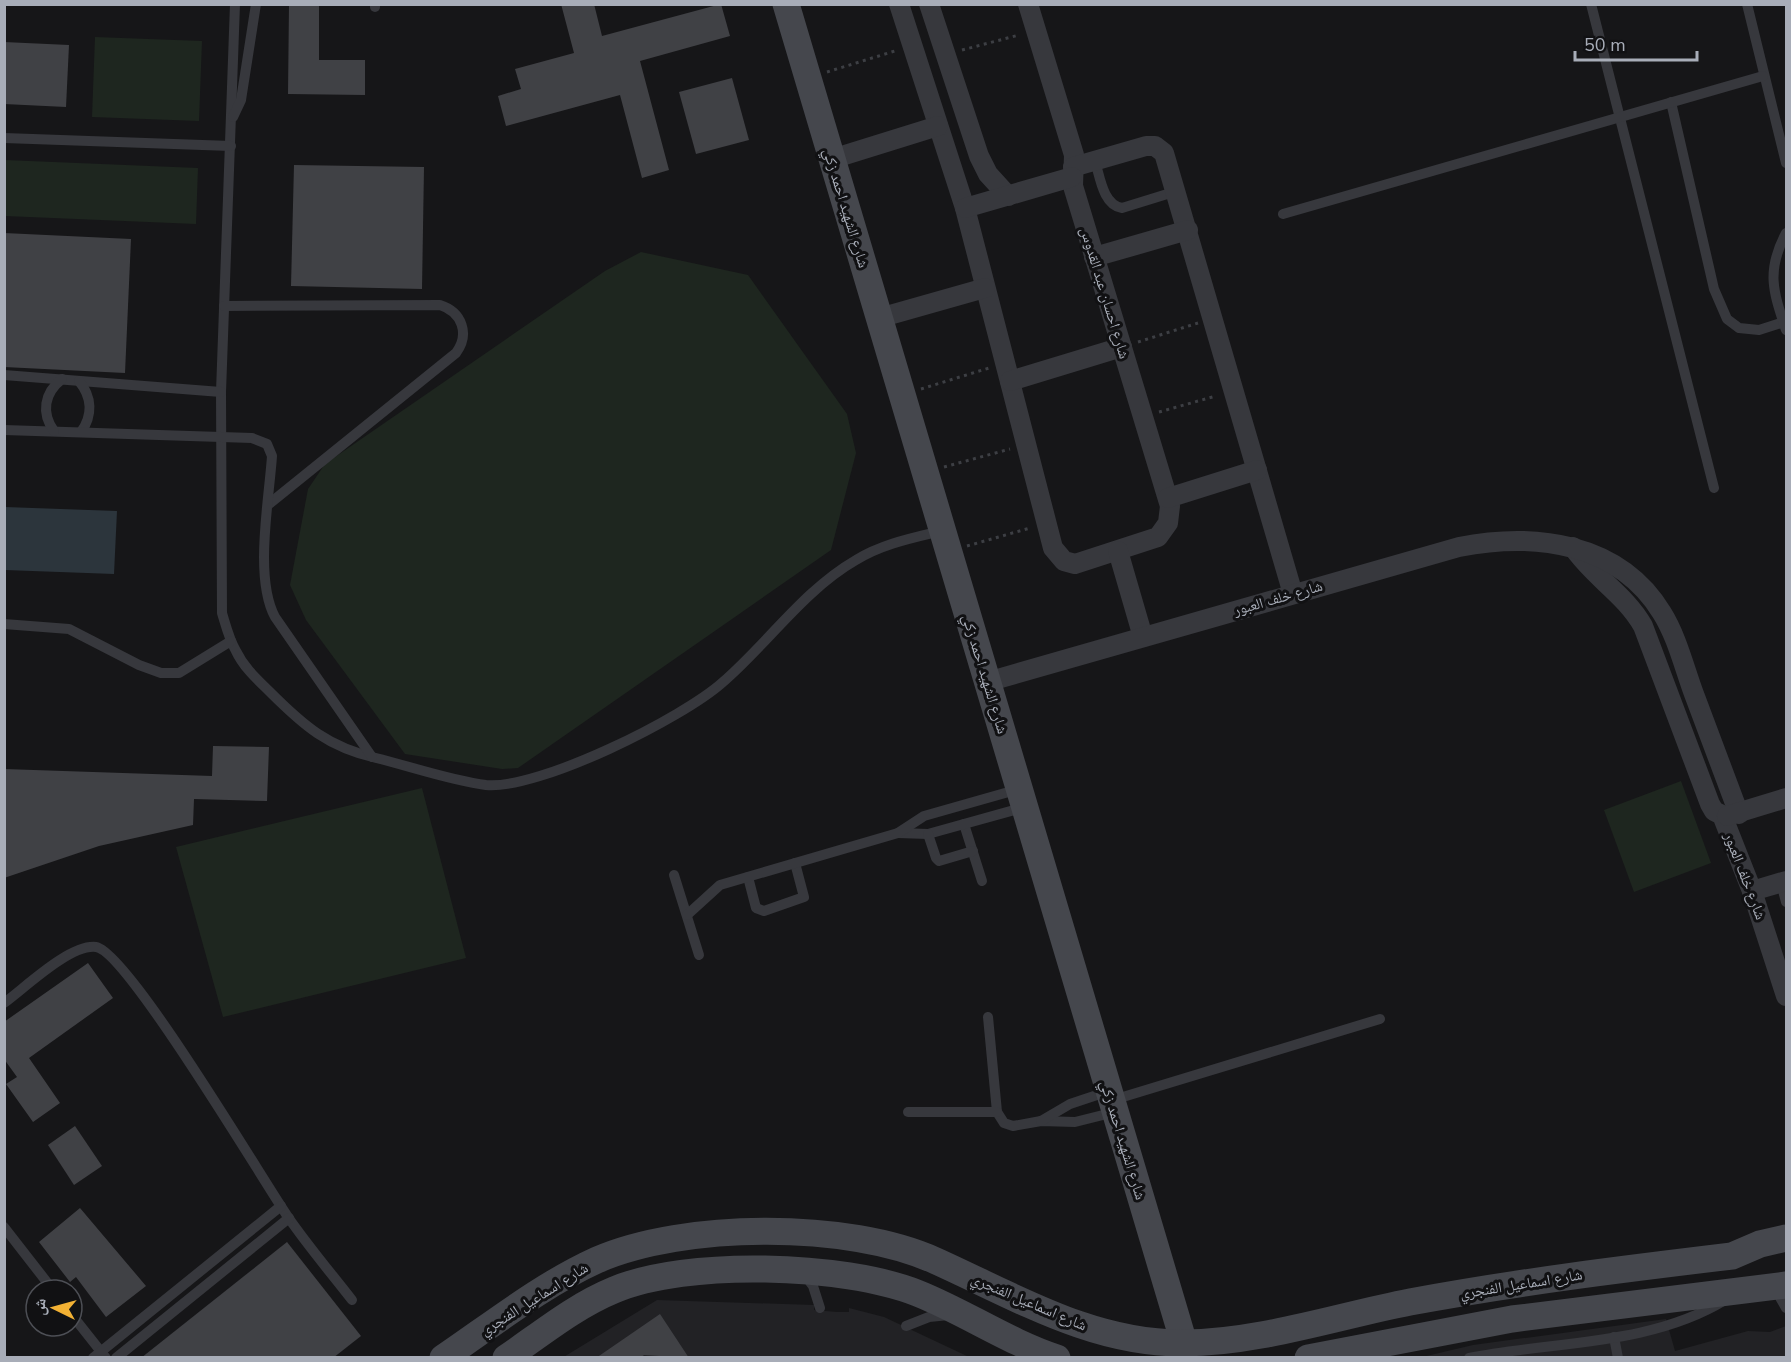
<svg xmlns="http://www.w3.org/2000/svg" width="1791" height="1362" font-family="'Nunito Sans','Noto Naskh Arabic',sans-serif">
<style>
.built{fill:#222225}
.green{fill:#1e261f}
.water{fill:#2c353c}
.building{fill:#404145}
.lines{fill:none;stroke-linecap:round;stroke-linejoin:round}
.path{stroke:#3d3f44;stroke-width:3;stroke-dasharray:3 4.5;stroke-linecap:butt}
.lane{stroke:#37383d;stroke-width:10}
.street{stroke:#37383d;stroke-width:20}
.secondary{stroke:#45474d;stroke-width:27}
.labels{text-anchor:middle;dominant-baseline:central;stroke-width:6;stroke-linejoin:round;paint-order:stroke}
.street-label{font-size:15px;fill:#a8adb8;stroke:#111113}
</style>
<rect width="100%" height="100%" fill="#161618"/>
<g class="built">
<polygon points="657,1300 814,1305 814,1310 837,1312 849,1312 849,1308 884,1317 969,1357 562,1358"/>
<polygon points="1666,1319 1675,1351 1748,1331 1770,1332 1786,1326 1786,1357 1418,1358 1473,1345"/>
</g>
<g class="green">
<polygon points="95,37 202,41 199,121 92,117"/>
<polygon points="5,160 198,168 196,224 5,216"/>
<polygon points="641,252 748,275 847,414 856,453 831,550 518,768 502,769 405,754 306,620 290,585 308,489 325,464 605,271"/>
<polygon points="1681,781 1711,863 1634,892 1604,810"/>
<polygon points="422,788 466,958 223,1017 176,847"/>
</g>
<polygon class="water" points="5,507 117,511 114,574 5,570"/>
<g class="building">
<polygon points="289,4 319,4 319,60 365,60 365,95 288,94"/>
<polygon points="561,4 594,4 602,36 721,4 730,36 640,61 669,170 642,178 620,95 506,126 498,96 521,89 515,69 574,53"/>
<polygon points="4,42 69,45 66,107 4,104"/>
<polygon points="732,78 749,140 696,154 679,92"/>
<polygon points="294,165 424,167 422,289 291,286"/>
<polygon points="4,233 131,239 125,373 4,367"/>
<polygon points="213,746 269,747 267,801 194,799 193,825 99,846 4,878 4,769 212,776"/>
<polygon points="88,963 113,998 29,1058 60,1103 33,1122 6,1084 17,1077 4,1059 4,1022"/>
<polygon points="75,1126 102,1166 74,1185 48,1145"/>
<polygon points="80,1208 146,1286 106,1317 76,1277 70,1282 39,1242"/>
<polygon points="287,1242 361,1336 333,1358 141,1358"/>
<polygon points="660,1314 689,1358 644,1355 640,1358 596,1358"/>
</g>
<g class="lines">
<g class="path">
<polyline points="962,50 1019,35"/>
<polyline points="827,72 898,50"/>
<polyline points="1138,342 1198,323"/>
<polyline points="921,389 989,368"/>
<polyline points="1159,412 1216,396"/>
<polyline points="944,467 1010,449"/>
<polyline points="967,546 1030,528"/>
</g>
<g class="lane">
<path d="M235,4L221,392L222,613C226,626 229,639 236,651C244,668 258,680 270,692C304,726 328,747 376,758C409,766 452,781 486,785C539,790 683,718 723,682C768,643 804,590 856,560C882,544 912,538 941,531"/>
<polyline points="1591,4 1714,488"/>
<polyline points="1747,4 1786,163"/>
<polyline points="375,7 375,4"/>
<polyline points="1671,102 1714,289 1727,319 1739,328 1759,330 1784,322"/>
<polyline points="233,117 241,100 256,4"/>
<polyline points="4,138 231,146"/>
<path d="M1095,161C1100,177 1103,205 1122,208L1177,191"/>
<polyline points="1283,214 1763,76"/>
<path d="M1786,233C1766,271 1773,291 1786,330"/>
<path d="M224,306L440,305C462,312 470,334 456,353L269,504"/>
<polyline points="4,375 221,392"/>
<path d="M79,381C92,397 93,415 81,432"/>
<path d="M4,430L252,438L267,444L272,456C269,501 254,578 275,617L372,757"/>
<path d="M54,431C41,413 44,393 62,379"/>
<polyline points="4,624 69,629 139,665 161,673 179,673 231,641"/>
<polyline points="964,824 982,881"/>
<polyline points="898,833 928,834 1025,807"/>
<polyline points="928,834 936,858 939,861 973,851"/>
<polyline points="674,875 699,955"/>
<polyline points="748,877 756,908 764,911 804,897 795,863"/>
<polyline points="1781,883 1786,902"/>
<polyline points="687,915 720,885 898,833 924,816 1019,789"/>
<path d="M4,1003C26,987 70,944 96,947C127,951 262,1179 288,1217C308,1246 331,1273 352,1300"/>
<polyline points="988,1017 997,1112 1004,1123 1013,1126 1041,1121 1075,1122 1115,1112"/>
<polyline points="1113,1100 1380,1019"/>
<polyline points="908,1112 997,1112"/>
<polyline points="1041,1121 1070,1104 1109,1091"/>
<polyline points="4,1227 53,1290"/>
<polyline points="804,1274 813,1286 820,1308"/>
<polyline points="1774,1287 1786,1308"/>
<polyline points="72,1315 106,1358"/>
<polyline points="906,1326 929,1317 949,1315"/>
<polyline points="1614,1337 1618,1358"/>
<polyline points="93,1358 281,1206"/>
<polyline points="116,1358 289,1218"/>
<path d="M1469,1358C1553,1341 1650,1346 1725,1300"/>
</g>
<g class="street">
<polyline points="899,4 965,208 1053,548 1064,561 1075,564 1158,537 1168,523 1170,506 1073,186 1074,155 1028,4"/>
<polyline points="929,4 979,156 988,174 1008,196"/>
<polyline points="832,159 938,126"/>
<polyline points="1073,167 1146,146 1155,146 1164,153 1293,594"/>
<polyline points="965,208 1072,177"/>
<polyline points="1094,257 1188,230"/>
<polyline points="879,318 985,288"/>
<polyline points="1010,381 1122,347"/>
<polyline points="1168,498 1257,470"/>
<path d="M1573,547C1593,577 1625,594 1643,626L1710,804L1714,811L1722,815L1752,891L1786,996"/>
<polyline points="1118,551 1143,637"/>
<path d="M987,682L1459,547C1534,532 1619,542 1662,613C1677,637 1684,667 1694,694C1709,734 1724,774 1739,814"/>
<polyline points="1727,816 1786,798"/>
<polyline points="1752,891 1786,881"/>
</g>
<g class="secondary">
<polyline points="786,4 1184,1343"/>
<path d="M443,1358C493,1324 542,1285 597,1260C684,1222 849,1221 936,1261C1016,1297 1093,1344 1184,1343C1257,1343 1338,1316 1410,1302C1517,1282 1624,1269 1732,1256L1760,1244L1786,1238"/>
<path d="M506,1358C541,1334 575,1306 614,1290C686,1259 844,1264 917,1293C965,1312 1008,1342 1057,1358"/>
<polyline points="1308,1358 1512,1319 1786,1285"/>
</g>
</g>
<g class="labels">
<g class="street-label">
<text transform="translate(846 208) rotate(73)">شارع الشهيد احمد زكي</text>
<text transform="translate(1105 293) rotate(73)">شارع احسان عبد القدوس</text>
<text transform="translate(1278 598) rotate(-16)">شارع خلف العبور</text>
<text transform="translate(985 674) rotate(73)">شارع الشهيد احمد زكي</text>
<text transform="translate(1745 876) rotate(69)">شارع خلف العبور</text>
<text transform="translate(1123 1140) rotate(73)">شارع الشهيد احمد زكي</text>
<text transform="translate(1521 1284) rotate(-9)">شارع اسماعيل الفنجري</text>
<text transform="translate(534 1299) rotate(-32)">شارع اسماعيل الفنجري</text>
<text transform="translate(1029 1302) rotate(23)">شارع اسماعيل الفنجري</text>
</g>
</g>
<rect width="1791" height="1362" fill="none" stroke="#a8adb8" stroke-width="12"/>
<g transform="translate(54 1308) rotate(275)"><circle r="28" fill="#111113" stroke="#4d4f55" stroke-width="1.5"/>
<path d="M0-4.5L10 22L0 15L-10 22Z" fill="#f2b134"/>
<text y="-9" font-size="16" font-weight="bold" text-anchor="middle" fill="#a8adb8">ش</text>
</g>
<path d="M1575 51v9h122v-9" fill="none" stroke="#a8adb8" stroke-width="3"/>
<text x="1584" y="51" font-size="18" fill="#a8adb8" stroke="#111113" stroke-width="4.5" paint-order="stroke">50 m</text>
</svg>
